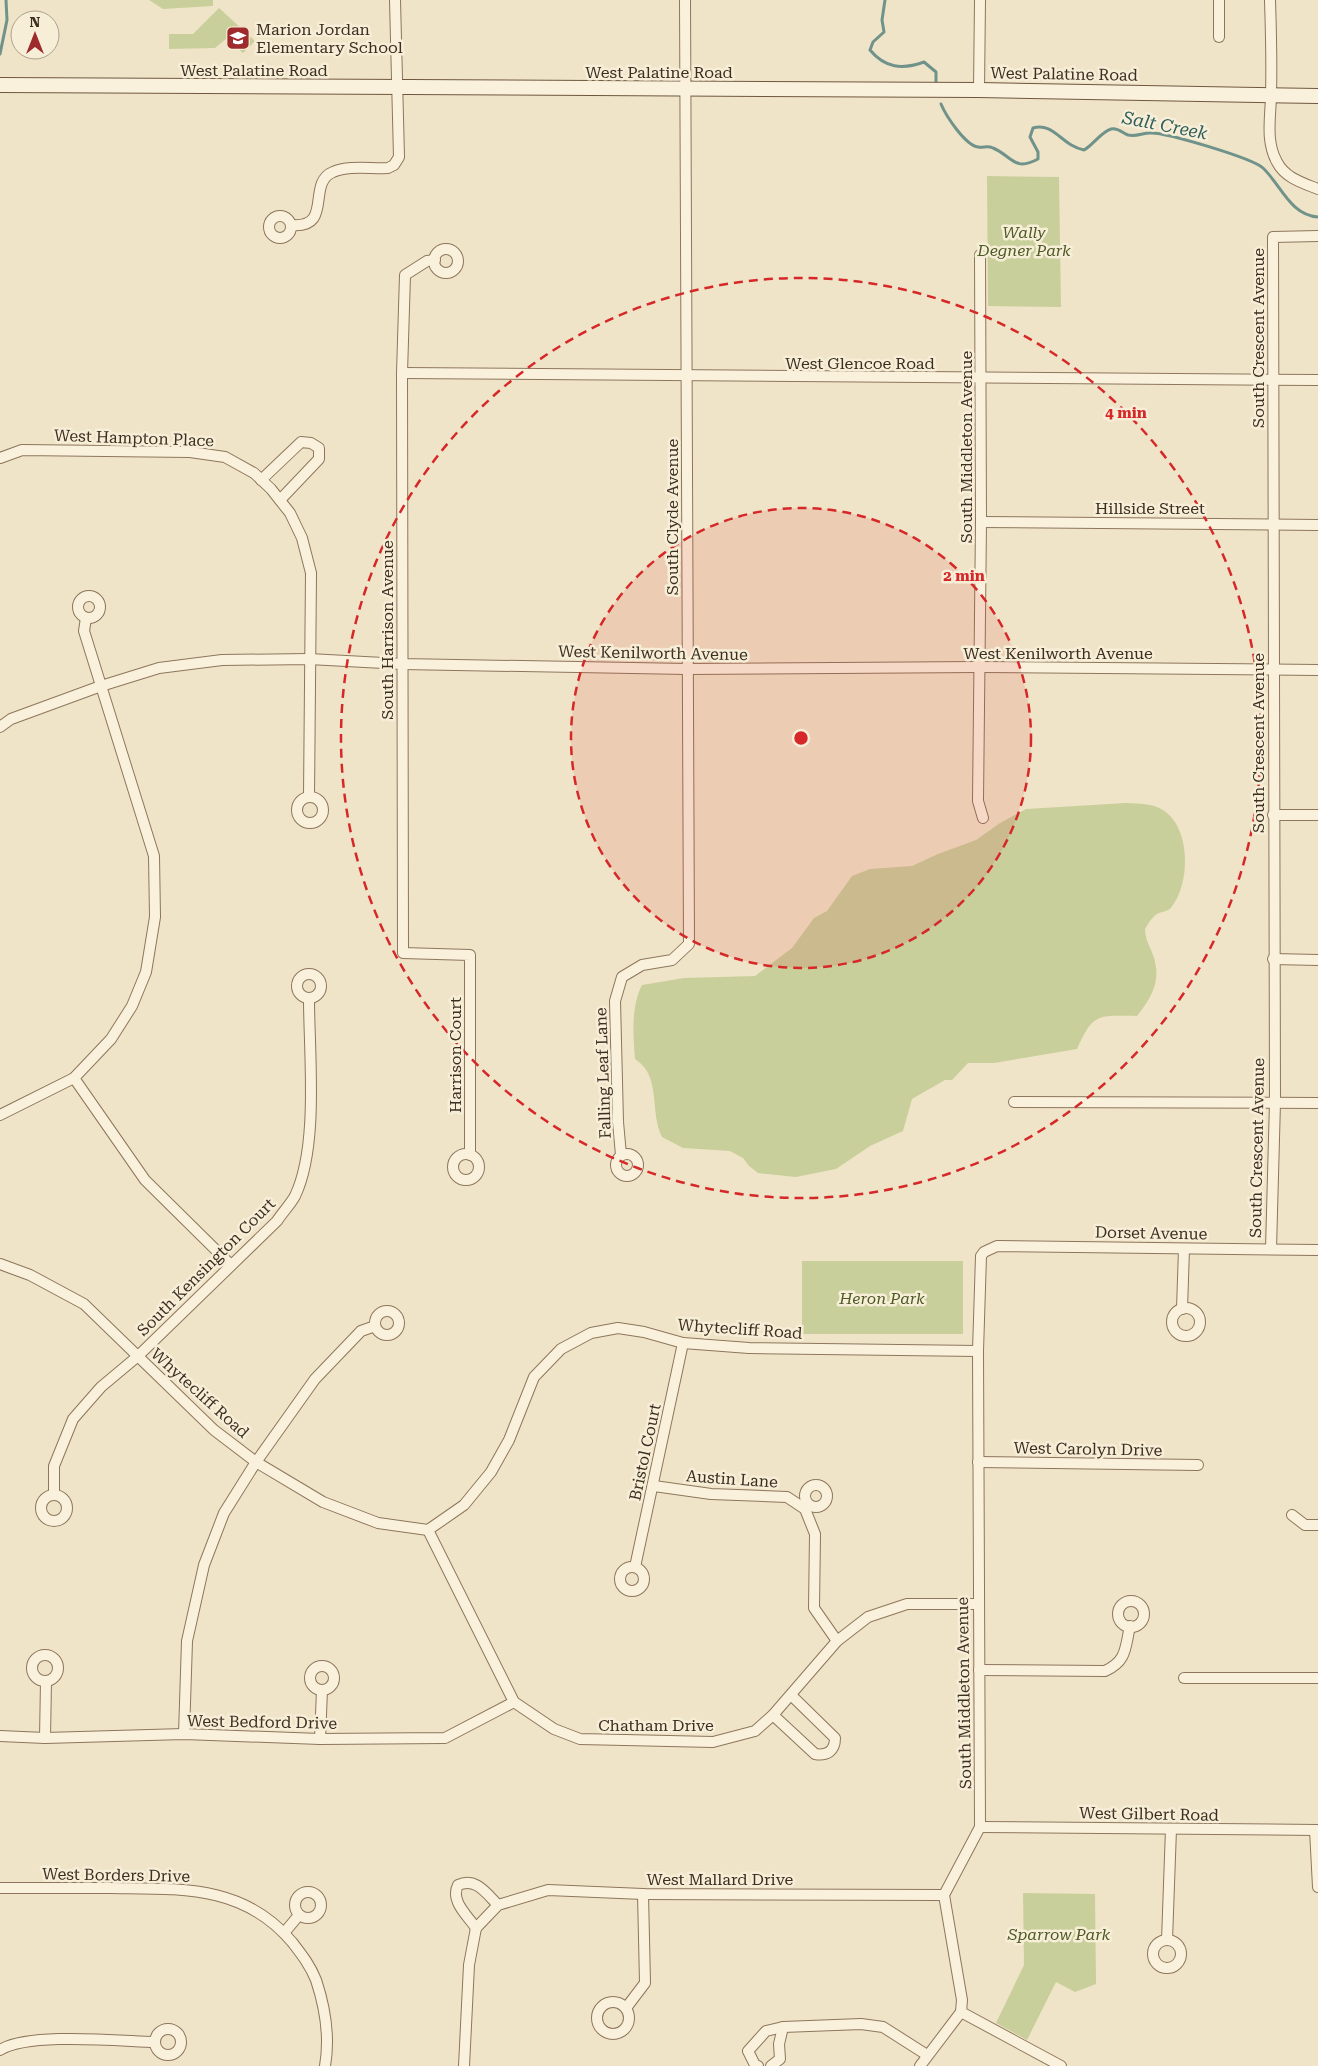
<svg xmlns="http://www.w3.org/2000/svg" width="1318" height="2066" font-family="'Roboto Serif',serif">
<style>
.green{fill:#c9cf9b}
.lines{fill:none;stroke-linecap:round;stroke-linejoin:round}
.stream{stroke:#6f938a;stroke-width:3}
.street-casing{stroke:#8d765c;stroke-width:12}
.secondary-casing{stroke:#6f573f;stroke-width:16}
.street{stroke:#faf1dc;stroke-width:10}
.secondary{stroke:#faf1dc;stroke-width:14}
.ring{fill:none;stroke:#d62828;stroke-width:2.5;stroke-dasharray:9 6}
.labels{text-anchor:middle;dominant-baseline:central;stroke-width:5;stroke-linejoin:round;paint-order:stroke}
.poi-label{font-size:16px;fill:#3d2e20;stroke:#f7eed8;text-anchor:start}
.street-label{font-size:16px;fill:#3d2e20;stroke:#f7eed8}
.park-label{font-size:16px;font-style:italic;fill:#4d5a26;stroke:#f7eed8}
.water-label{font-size:18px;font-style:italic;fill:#2f5d5a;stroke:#f7eed8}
.centre{fill:#d62828;stroke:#f7eed8;stroke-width:2.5}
.ring-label{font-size:15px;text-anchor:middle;font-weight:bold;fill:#d62828;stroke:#f7eed8;stroke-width:5;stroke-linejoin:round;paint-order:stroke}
</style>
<rect width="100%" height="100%" fill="#f0e4c8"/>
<g class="green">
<polygon points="149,0 213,0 213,6 163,9"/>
<polygon points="219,8 255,41 243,53 227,38 215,48 169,49 169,34 193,34"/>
<polygon points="987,176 1059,177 1061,307 988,306"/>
<path d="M1126,803C1139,804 1152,803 1163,810C1191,828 1190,881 1173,905C1169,912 1163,911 1157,914C1152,917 1148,924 1145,929C1146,943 1149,943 1153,955C1162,980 1152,997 1137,1016C1097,1016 1094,1012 1077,1049L994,1063H968L952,1080H945L912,1099L903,1131L870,1146L836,1169L796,1177L758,1173L749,1166L743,1158L730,1151L683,1148L662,1137C649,1111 662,1076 635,1059C633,1034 631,1007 642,985L684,978L755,976L792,948L814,918L827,911L852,876L870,869L912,866L938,854L976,840L1000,823L1026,809Z"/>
<rect x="802" y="1261" width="161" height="73"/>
<polygon points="1023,1893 1095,1894 1096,1984 1075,1992 1056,1982 1027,2040 996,2023 1024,1965"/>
</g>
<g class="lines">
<g class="stream">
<path d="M885,0L882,20L884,32L873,42L870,50C885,68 902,70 924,62L936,72V84"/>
<polyline points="0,54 7,20 6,0"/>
<path d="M941,104C946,116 965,145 978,147C984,148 987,145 993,148C1012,156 1014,172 1038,159V152L1030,137L1033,128C1054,122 1062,146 1084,150C1093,145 1101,132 1111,129C1118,127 1122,133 1128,135C1137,137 1142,133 1150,133C1165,132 1252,158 1263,168C1281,185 1290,215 1318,217"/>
</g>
<g class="street-casing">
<g id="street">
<polyline points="1219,0 1219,37"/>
<path d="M1270,0C1271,31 1272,62 1271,93C1271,116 1265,141 1277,162C1285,178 1303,183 1318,189"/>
<polyline points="979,90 980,0"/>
<circle cx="280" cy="227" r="11"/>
<path d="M291,225C334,229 306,183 333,172C349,165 371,169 388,168L394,165L399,157L395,0"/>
<circle cx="446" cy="261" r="12"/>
<polyline points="980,255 981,522 978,801 983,818"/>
<polyline points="435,260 427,261 405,275 402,373 403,953 470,955 470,1155"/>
<polyline points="402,373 1318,380"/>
<polyline points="0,458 22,450 190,452 225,457 254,473 271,489 290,513 302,538 311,573 309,797"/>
<polyline points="261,480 301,442 311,443 319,448 319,459 280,500"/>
<polyline points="981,522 1318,525"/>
<circle cx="89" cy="607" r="11"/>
<polyline points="0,727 11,719 101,686 159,668 222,660 309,659 402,664 687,669 979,667 1318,670"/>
<circle cx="310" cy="810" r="13"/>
<polyline points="1273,815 1318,815"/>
<polyline points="1273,959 1318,960"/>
<circle cx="309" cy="986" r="12"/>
<polyline points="74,1078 145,1180 231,1265"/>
<polyline points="1014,1102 1318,1103"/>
<polyline points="0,1115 74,1078 111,1039 132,1006 146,972 155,917 154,856 84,631 86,618"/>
<circle cx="627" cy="1165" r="11"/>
<circle cx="466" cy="1167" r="13"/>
<polyline points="621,1155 618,1122 615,1001 622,977 642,965 672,960 689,944 685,0"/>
<polyline points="1271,1249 1275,1102 1273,237 1318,236"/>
<polyline points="0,1264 30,1275 84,1304 214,1430 256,1462 323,1502 378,1523 428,1530 464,1505 491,1472 509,1440 534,1377 561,1349 591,1333 618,1328 644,1332 683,1343 749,1348 978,1351"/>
<circle cx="1186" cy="1322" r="14"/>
<polyline points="1182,1309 1184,1249"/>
<circle cx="387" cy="1323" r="12"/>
<polyline points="978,1462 1198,1465"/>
<circle cx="816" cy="1496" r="11"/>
<polyline points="654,1486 711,1494 787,1497 805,1509 815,1534 814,1608 837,1641"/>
<path d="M54,1495V1466L73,1419L101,1387L138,1356L277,1221C282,1213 290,1205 295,1196C319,1146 309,1054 309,999"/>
<circle cx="54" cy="1508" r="13"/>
<polyline points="1292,1515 1305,1525 1318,1525"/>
<polyline points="428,1530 514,1702 554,1729 580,1739 713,1742 755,1731 773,1715 837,1641 868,1617 907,1604 978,1604"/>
<polyline points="635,1567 683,1343"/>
<circle cx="632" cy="1579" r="12"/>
<circle cx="1131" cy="1614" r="13"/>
<circle cx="45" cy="1668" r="13"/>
<circle cx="322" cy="1678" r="12"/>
<path d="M979,1670L1105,1671C1127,1661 1125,1648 1130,1626"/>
<polyline points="1184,1678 1318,1678"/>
<path d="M773,1715L815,1754C827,1756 835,1751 835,1738L791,1695"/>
<polyline points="184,1734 187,1641 204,1565 224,1513 256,1462 315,1379 361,1331 375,1326"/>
<polyline points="0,1736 45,1738 184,1734 320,1739 445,1738 514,1702"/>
<polyline points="45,1738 46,1681"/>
<polyline points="320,1739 322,1690"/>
<polyline points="980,1827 1318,1830"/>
<polyline points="1315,1830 1318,1887"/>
<path d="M0,1888C37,1888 74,1888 110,1888C180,1889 243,1884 292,1942C302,1955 310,1965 316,1980C325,2007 330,2037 325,2066"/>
<circle cx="308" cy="1905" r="13"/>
<polyline points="476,1928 498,1905 548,1890 643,1894 944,1895"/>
<path d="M476,1928C467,1915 450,1901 458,1885C476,1877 486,1893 498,1905"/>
<polyline points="284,1933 299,1915"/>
<polyline points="1167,1940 1171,1829"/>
<circle cx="1167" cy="1954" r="14"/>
<circle cx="613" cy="2018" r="16"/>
<polyline points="626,2008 645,1983 643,1894"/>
<circle cx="168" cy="2042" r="13"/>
<path d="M0,2050C29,2032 119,2041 155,2042"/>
<polyline points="464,2066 469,1965 476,1928"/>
<polyline points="758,2066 755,2065 748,2051 766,2031 783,2027 861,2024 883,2027 927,2055"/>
<polyline points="771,2066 780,2059 779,2044 783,2027"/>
<polyline points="920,2066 961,2012"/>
<polyline points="1061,2066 961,2012 962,2000 944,1895 980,1827 978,1351 981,1256 984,1252 997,1246 1318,1250"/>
</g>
</g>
<g class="secondary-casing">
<polyline id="secondary" points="0,85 979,90 1318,96"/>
</g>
<use href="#street" class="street"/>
<use href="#secondary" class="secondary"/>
</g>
<circle cx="801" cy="738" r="230" fill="#d62828" fill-opacity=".12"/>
<g class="ring">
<circle cx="801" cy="738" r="230"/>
<circle cx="801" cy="738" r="460"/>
</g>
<defs>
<g id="school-square" transform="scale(1.25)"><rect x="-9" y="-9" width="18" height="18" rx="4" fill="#9e2a2b" stroke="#f7eed8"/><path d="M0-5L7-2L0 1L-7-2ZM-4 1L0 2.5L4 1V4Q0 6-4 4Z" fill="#fff"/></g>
</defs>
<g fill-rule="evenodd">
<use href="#school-square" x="238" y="38"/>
</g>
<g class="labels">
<g class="poi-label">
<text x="256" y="29">Marion Jordan<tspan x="256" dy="18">Elementary School</tspan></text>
</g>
<g class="street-label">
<text x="254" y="70">West Palatine Road</text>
<text x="659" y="72">West Palatine Road</text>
<text transform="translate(1064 74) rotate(1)">West Palatine Road</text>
<text transform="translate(1258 338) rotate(-90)">South Crescent Avenue</text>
<text x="860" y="363">West Glencoe Road</text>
<text transform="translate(134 438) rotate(2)">West Hampton Place</text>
<text transform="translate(966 447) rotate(-90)">South Middleton Avenue</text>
<text x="1150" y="508">Hillside Street</text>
<text transform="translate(672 517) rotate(-90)">South Clyde Avenue</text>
<text transform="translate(387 630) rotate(-90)">South Harrison Avenue</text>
<text transform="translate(653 653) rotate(1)">West Kenilworth Avenue</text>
<text x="1058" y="653">West Kenilworth Avenue</text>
<text transform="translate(1258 743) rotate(-90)">South Crescent Avenue</text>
<text transform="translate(455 1055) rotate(-90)">Harrison Court</text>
<text transform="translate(603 1073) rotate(-92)">Falling Leaf Lane</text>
<text transform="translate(1257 1148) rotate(-89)">South Crescent Avenue</text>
<text transform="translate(1151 1233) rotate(1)">Dorset Avenue</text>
<text transform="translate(206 1267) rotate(-45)">South Kensington Court</text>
<text transform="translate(740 1329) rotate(4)">Whytecliff Road</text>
<text transform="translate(200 1393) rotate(42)">Whytecliff Road</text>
<text transform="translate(1088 1449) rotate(1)">West Carolyn Drive</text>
<text transform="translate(645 1452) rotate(-78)">Bristol Court</text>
<text transform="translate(732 1479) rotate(4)">Austin Lane</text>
<text transform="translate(964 1693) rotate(-91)">South Middleton Avenue</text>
<text transform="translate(262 1722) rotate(1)">West Bedford Drive</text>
<text x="656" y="1725">Chatham Drive</text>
<text transform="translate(1149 1814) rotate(1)">West Gilbert Road</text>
<text transform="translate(116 1875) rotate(1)">West Borders Drive</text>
<text x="720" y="1879">West Mallard Drive</text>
</g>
<g class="park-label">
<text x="1024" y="232">Wally<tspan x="1024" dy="18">Degner Park</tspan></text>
<text x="882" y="1298">Heron Park</text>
<text x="1059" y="1934">Sparrow Park</text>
</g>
<g class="water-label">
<text transform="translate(1165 125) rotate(11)">Salt Creek</text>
</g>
</g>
<circle cx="801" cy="738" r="8" class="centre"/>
<g class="ring-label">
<text x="1126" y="418">4 min</text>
<text x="964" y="581">2 min</text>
</g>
<g transform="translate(35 35)"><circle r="24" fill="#f7eed8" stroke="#ada18e"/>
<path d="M0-4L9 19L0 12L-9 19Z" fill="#9e2a2b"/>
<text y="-8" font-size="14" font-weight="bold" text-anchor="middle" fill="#3d2e20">N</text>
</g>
</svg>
